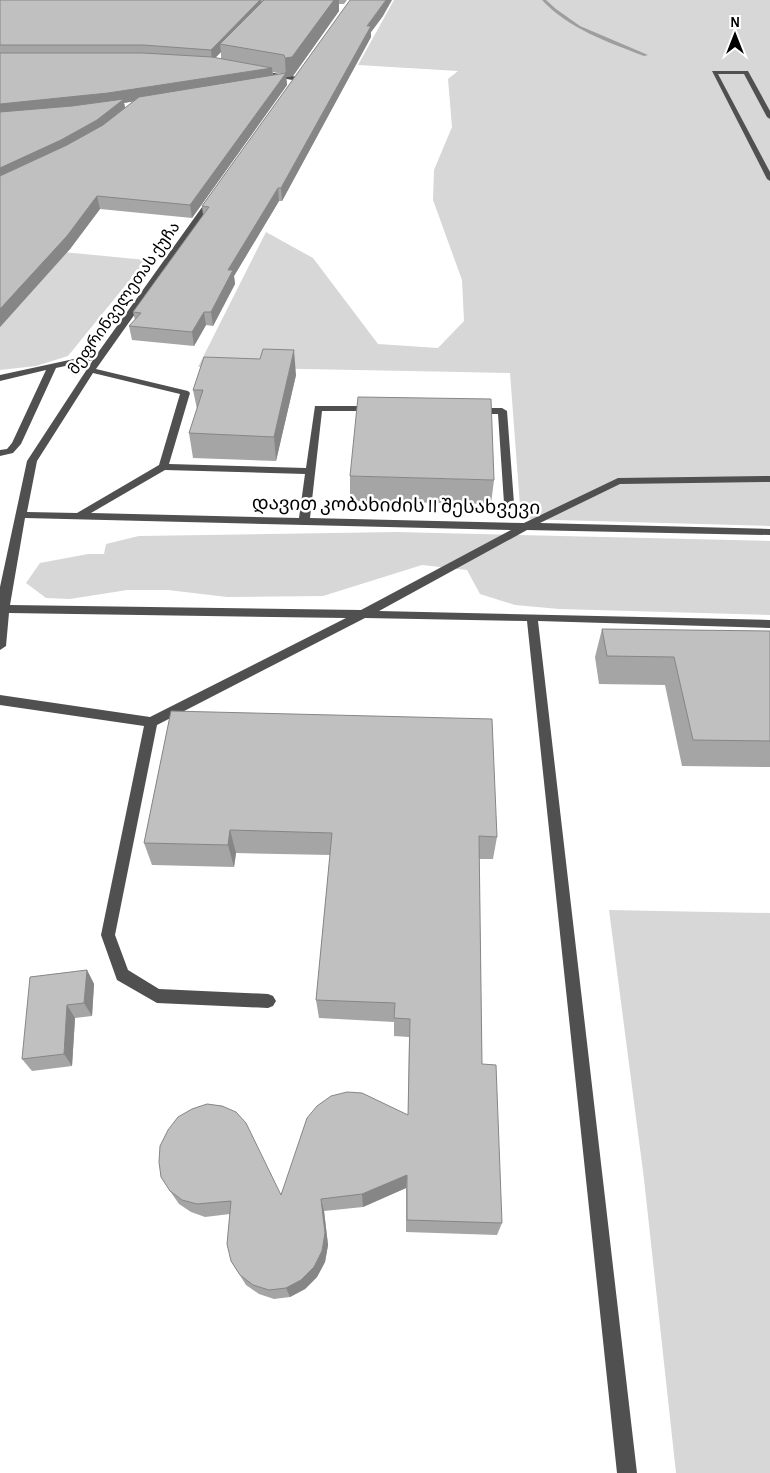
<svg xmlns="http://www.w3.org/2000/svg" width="770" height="1473" font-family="'Alegreya Sans','Noto Sans Georgian',sans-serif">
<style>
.green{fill:#d7d7d7}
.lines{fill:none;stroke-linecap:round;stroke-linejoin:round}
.stream{fill:#9e9e9e;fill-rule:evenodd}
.minor{fill:#505050;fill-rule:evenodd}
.wall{fill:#a5a5a5;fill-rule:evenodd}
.shaded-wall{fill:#868686}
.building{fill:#c0c0c0;stroke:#868686}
.labels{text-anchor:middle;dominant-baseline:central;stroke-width:5;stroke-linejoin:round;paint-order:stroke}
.far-street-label{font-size:16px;fill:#000;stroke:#fff}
.street-label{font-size:19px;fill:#000;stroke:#fff}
</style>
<rect width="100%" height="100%" fill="#fff"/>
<g class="green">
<polygon points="394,0 770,0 770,526 521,519 510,373 198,367 266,232 313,258 378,344 438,348 464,321 462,280 433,200 434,170 452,127 448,79 458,71 358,65"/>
<polygon points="0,235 32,249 146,260 68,356 36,366 0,370"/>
<polygon points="396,532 770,541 770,615 559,609 515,605 480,594 467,570 422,565 323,596 227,597 168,590 127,590 70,599 46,598 26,583 40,563 88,554 104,554 106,544 139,536"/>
<polygon points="609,910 770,913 770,1473 676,1473 644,1179"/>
</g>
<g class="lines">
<path class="stream" d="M542,0H546L556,9L580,26L648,55L644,56C608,42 569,29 542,0Z"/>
<g class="minor">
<polygon points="256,70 298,77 301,79 298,81 254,73"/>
<polygon points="712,71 748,71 770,111 770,119 767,117 744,74 718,74 770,172 770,181 767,179"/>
<path d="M210,196L217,198L96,369L188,391L190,393L169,464L306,468L315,406H373L376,407V411H322L310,518L524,523L618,478L770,476V482L620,484L540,523L770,529V535L527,530L379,611L770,620V628L538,621L637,1473H617L527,621L365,618L157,725L115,935L128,970L159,989L268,994L273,996L276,1001L273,1006L268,1008L157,1003L117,980L101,935L144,726L0,705V695L150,717L346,618L9,613L6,646L0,650V587L27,461L93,360L56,368L21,444L13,453L0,456V450L7,449L12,443L46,370L0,381V375L97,354ZM93,373L180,394L159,465L77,513L27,512L37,461ZM165,470L305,474L299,518L91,513ZM25,518L511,530L361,610L10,605Z"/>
<polygon points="502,408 507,411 514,503 509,506 504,503 498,414 476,414 471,411 476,408"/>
</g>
</g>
<g class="wall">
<path d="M0,0H347L344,4H339V11L293,76L286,77L287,85L192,218L100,209L70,249L0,327ZM221,52V59L215,58ZM273,72L282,74L273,75ZM133,101L125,108L124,103Z"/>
<polygon points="383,16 371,32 371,37 282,201 279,201 234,276 235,284 213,326 206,325 194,346 132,340 129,326 135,320 133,312 203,215 202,206"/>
<polygon points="296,375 276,461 193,458 189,433 197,409 193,390"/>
<polygon points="350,476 494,480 491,504 350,501"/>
<polygon points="602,629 770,631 770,767 682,766 665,685 599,684 595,657"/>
<polygon points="171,711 497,837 493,859 479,859 482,1064 502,1223 497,1235 406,1232 406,1188 363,1207 324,1211 328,1245 325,1262 317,1277 305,1289 290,1297 274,1299 259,1294 246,1285 231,1261 230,1214 205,1217 191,1212 179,1204 170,1191 281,1195 408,1114 409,1037 394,1036 394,1022 319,1018 316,1000 330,855 236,853 234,867 152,865 144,843"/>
<polygon points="87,970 94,984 92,1016 75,1018 72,1066 32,1071 22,1059"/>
</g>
<g class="shaded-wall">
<polygon points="260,0 261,0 262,10 220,44 221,52 212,61 211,50"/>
<polygon points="334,0 339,0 339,11 293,76 286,77 285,58"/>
<polygon points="386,0 392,0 383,16 371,32 371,37 282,201 281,188 367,26"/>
<polygon points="272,68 273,79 124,103 126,111 100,132 0,182 0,104"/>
<polygon points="286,73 287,85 192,218 190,205"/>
<polygon points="278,188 279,201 234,276 235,284 213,326 211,312 228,270"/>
<polygon points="97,196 100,209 70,249 0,327 0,309"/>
<polygon points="204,312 206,325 194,346 192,332"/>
<polygon points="294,350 296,375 276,461 274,437"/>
<polygon points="230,830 236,853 234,867 228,845"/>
<polygon points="87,970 94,984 92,1016 84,1003"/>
<polygon points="67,1005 75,1018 72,1066 64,1054"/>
<polygon points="407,1175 406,1188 363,1207 362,1194"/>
<polygon points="321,1199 324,1211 328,1245 325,1262 317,1277 305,1289 290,1297 286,1288"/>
</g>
<g class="building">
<polygon points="0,0 260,0 211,50 143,45 0,45"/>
<polygon points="264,0 334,0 292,57 285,58 284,55 220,44"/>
<polygon points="350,0 386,0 367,26 371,26 281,188 278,188 228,270 233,270 211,312 204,312 192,332 129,326 141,313 133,312 209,207 202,206"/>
<polygon points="0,53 143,53 212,57 272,68 108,93 0,104"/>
<polygon points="286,73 190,205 97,196 67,236 0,309 0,176 67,145 103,125 139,97"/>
<polygon points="124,99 97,120 61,140 0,168 0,112 72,106"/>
<polygon points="263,349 294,350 274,437 189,433 203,390 193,390 204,357 260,359"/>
<polygon points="358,397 491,399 494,480 350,476"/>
<polygon points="602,629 770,631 770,741 693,740 674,657 607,656"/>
<polygon points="171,711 492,719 497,837 479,836 482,1064 496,1065 502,1223 407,1220 407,1175 362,1194 321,1199 325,1233 322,1251 314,1267 301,1280 286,1288 269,1290 253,1285 240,1275 231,1261 227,1244 231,1201 197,1204 182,1200 170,1191 161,1177 159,1162 160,1146 168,1130 178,1117 192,1109 207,1104 222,1106 236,1112 246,1123 281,1195 307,1118 317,1106 331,1096 347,1092 362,1093 408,1115 410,1019 394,1018 395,1003 316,1000 332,833 230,830 228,845 144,843"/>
<polygon points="87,970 84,1003 67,1005 64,1054 22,1059 30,977"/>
</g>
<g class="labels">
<g class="far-street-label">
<text transform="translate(124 298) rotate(-55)">მეფრინველეთას ქუჩა</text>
</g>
<g class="street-label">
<text transform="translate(396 506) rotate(1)">დავით კობახიძის II შესახვევი</text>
</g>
</g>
<g transform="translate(735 35)" stroke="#ffffff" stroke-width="4" paint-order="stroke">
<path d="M0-4L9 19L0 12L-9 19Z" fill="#000000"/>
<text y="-8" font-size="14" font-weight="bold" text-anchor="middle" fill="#000000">N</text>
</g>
</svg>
